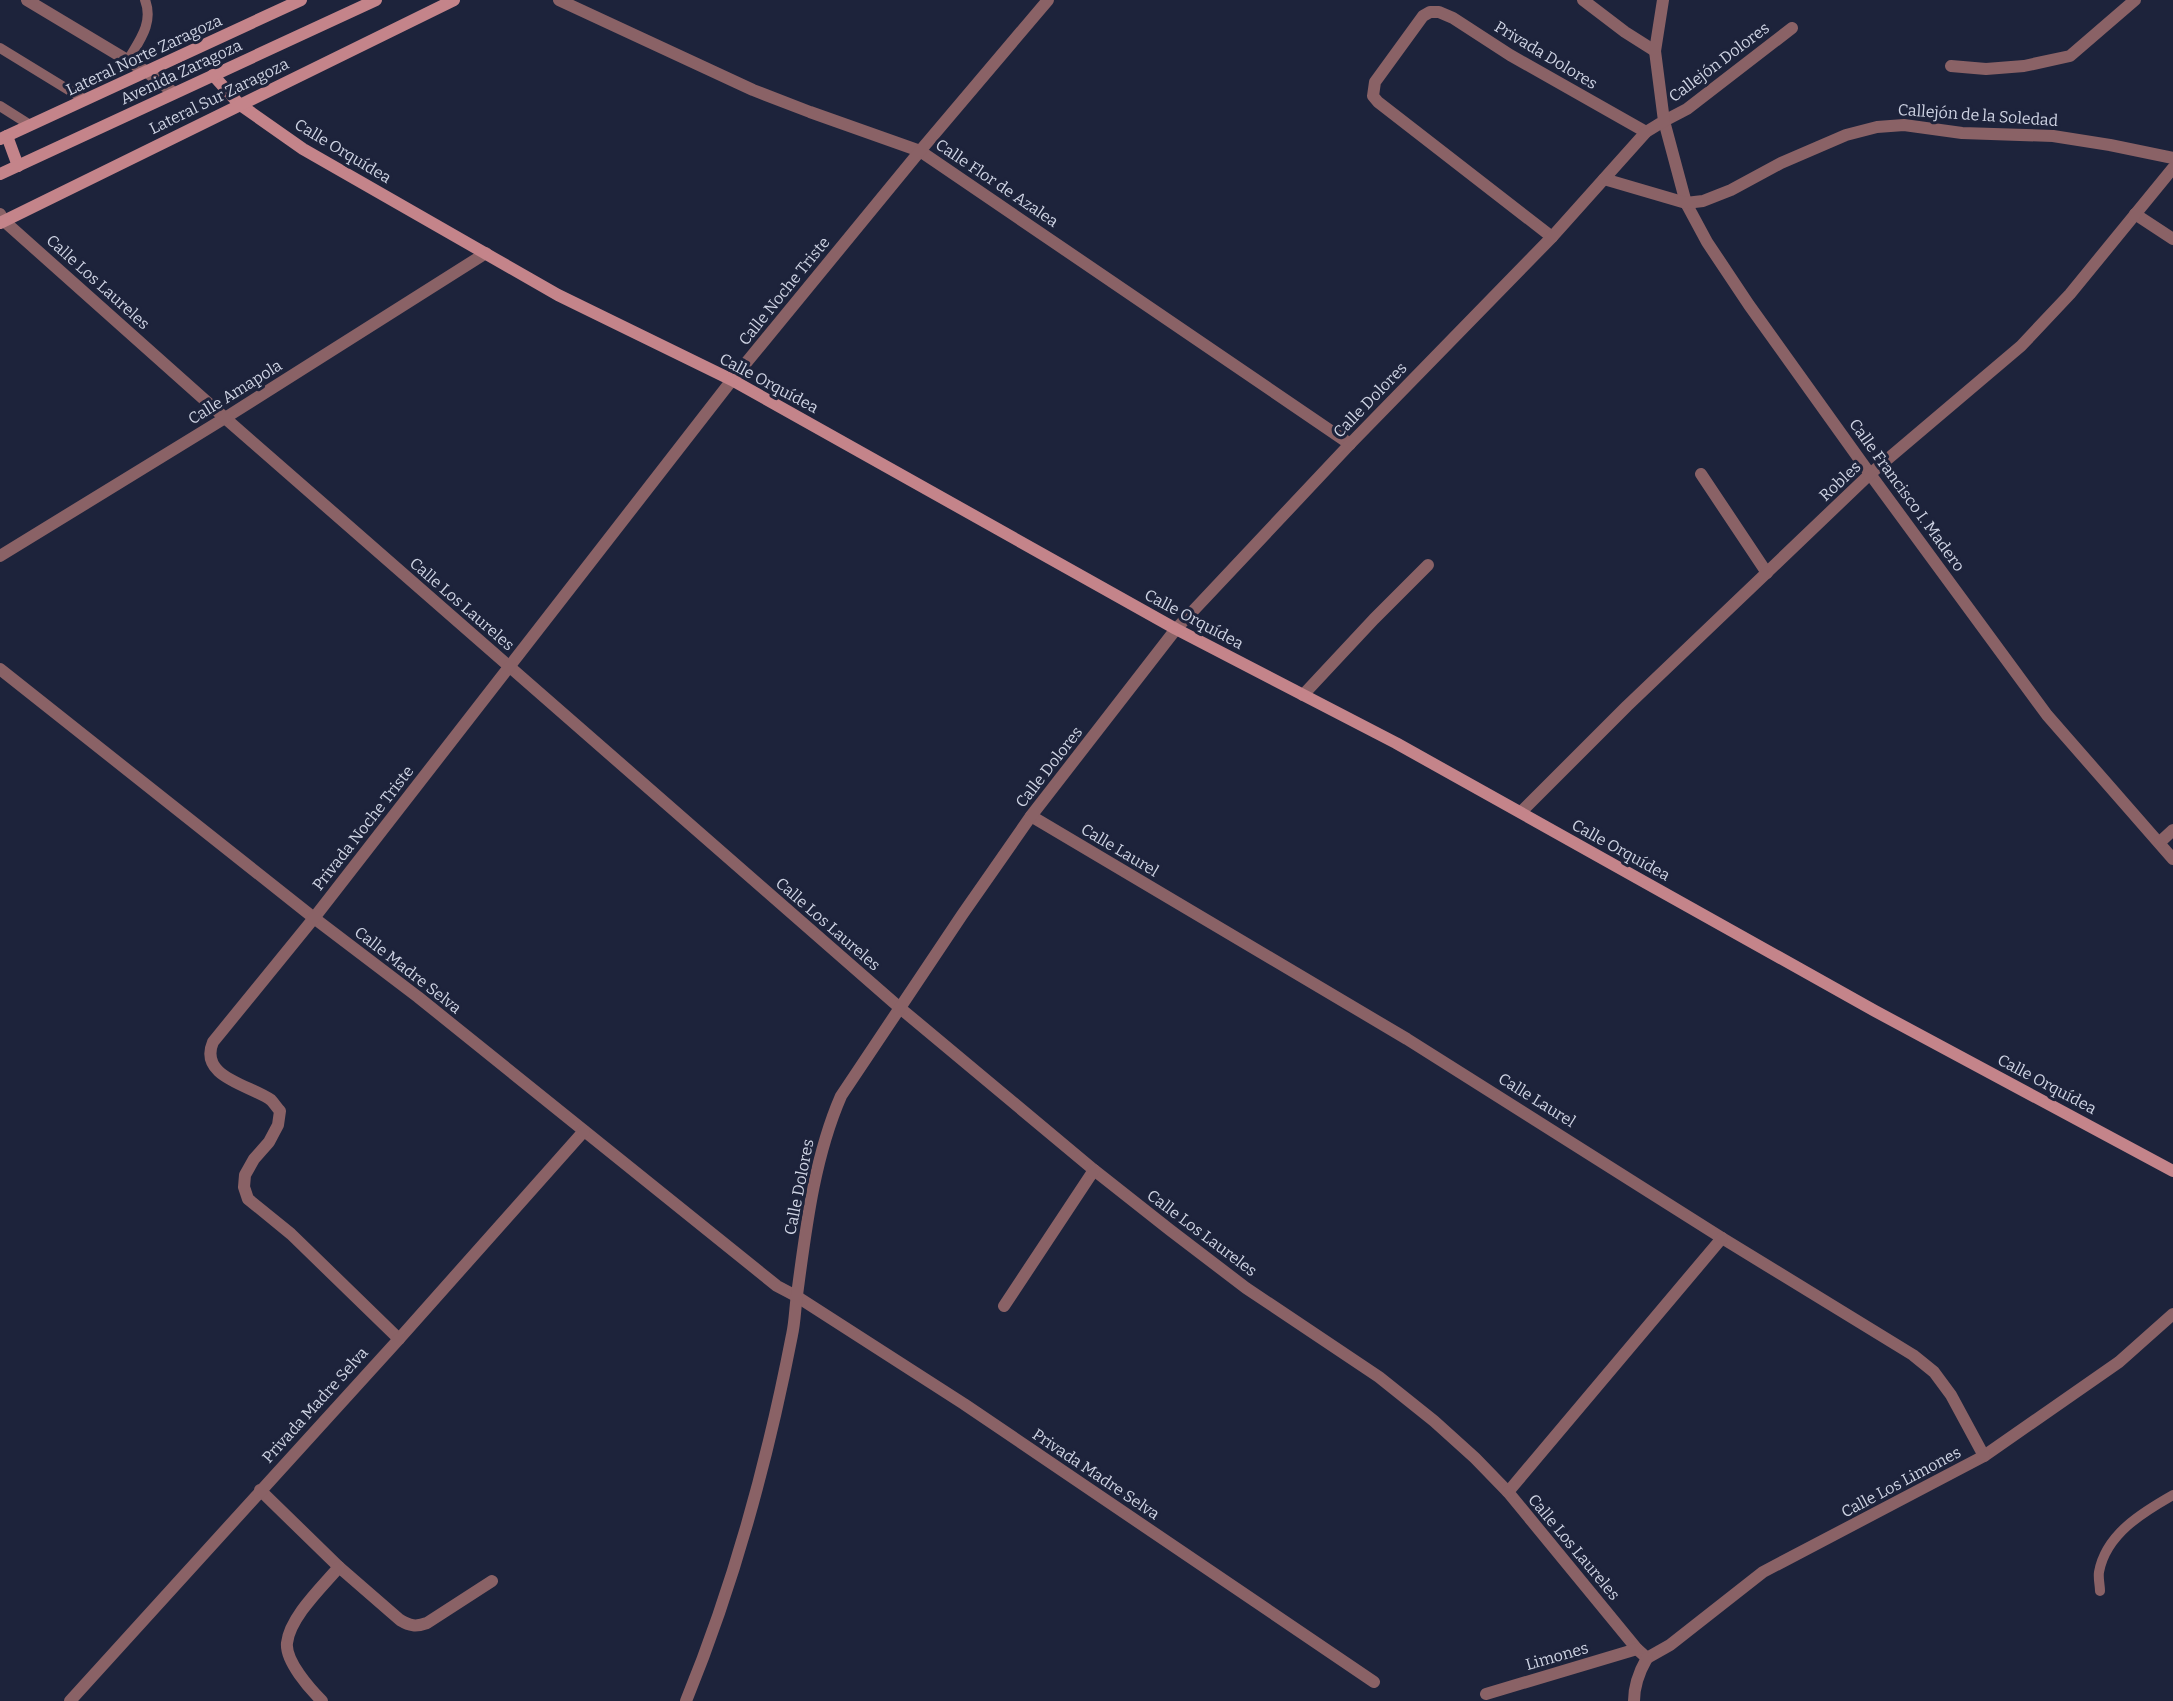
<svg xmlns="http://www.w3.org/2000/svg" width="2173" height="1701" font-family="Bitter,serif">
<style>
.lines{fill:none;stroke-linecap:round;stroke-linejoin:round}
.lane{stroke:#8a6266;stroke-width:10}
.street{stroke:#8a6266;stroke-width:12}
.secondary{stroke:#c4848a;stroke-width:12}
.labels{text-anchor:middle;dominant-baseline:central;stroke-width:6;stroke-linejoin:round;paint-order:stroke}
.street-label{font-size:16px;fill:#ced3e3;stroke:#1d233b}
</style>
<rect width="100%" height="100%" fill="#1d233b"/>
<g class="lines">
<g class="lane">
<polyline points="0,48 85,100"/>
<path d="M128,60C139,41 154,23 145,0"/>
<polyline points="0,106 30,125"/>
<path d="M2100,1591C2100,1585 2098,1578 2099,1572C2106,1534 2143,1512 2173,1495"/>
</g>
<g class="street">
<polyline points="27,0 147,72 174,93"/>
<polyline points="559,0 753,90 810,112 920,151 1350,444"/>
<polyline points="1583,0 1625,32 1655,51"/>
<polyline points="1792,28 1687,109 1664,121 1686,203 1707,242 1749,305 1870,474 2047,715 2173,859"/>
<polyline points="1951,66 1986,69 2024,66 2070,56 2135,0"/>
<polyline points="1604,179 1686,203 1703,201 1731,190 1781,163 1846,135 1877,127 1904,125 1962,133 2053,136 2110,145 2173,158"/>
<polyline points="0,214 4,221 225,418 900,1008 1094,1170 1170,1230 1246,1288 1379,1377 1434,1421 1475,1458 1508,1492 1637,1649 1647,1658 1670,1645 1763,1572 1984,1456 2119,1362 2173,1314"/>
<polyline points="2135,214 2173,239"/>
<polyline points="1552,237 1378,102 1373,96 1375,82 1423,16 1430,12 1439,12 1453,18 1510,55 1646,132"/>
<polyline points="1701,474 1767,573"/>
<polyline points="0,556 225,418 486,253"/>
<polyline points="0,669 314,918 418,997 777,1286 796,1296 964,1404 1374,1682"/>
<polyline points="1303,695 1374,619 1428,565"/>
<polyline points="1521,812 1627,706 1870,474 2021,346 2070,294 2173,168"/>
<polyline points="1031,816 1407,1039 1722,1238 1913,1355 1934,1372 1951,1395 1984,1456"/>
<polyline points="2160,842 2173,830"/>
<polyline points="1004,1306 1094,1170"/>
<path d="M399,1339L291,1234L248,1199L244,1187L245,1175L254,1159L269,1142L278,1125L280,1111C277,1108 274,1103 271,1100C250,1085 198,1077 213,1042L314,918L732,380L920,151L1048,0"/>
<path d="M260,1490L339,1567L400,1620C410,1626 416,1627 427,1623L492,1581"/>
<polyline points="1508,1492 1722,1238"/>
<polyline points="1486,1694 1637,1649"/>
<polyline points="70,1701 399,1339 584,1131"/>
<path d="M322,1701C310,1689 285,1661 287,1643C290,1617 322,1587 339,1567"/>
<path d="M686,1701C734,1584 768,1459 792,1335C795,1322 795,1308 797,1295C806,1228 814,1158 841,1096L962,915L1031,816L1176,629L1350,444L1552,237L1646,132L1664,121L1655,51L1663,0"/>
<path d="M1634,1701C1634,1685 1639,1672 1647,1658"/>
</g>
<g class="secondary">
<polyline points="213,75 239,104 303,149 558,295 732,380 1176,629 1396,743 1875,1011 2173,1171"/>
<polyline points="7,136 18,166"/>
<polyline points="0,139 301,0"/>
<polyline points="0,174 376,0"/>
<polyline points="0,223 454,0"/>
</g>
</g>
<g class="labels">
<g class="street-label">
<text transform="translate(144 55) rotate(-25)">Lateral Norte Zaragoza</text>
<text transform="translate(1546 55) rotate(31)">Privada Dolores</text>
<text transform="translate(1719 62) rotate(-37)">Callejón Dolores</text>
<text transform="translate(181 72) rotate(-25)">Avenida Zaragoza</text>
<text transform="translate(219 96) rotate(-26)">Lateral Sur Zaragoza</text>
<text transform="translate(1978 115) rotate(4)">Callejón de la Soledad</text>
<text transform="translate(343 151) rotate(31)">Calle Orquídea</text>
<text transform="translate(997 183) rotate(34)">Calle Flor de Azalea</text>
<text transform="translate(98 282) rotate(42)">Calle Los Laureles</text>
<text transform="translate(784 291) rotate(-51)">Calle Noche Triste</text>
<text transform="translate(769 383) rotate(28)">Calle Orquídea</text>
<text transform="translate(235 392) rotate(-32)">Calle Amapola</text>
<text transform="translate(1370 400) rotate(-46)">Calle Dolores</text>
<text transform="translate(1840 481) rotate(-43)">Robles</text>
<text transform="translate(1907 495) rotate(54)">Calle Francisco I. Madero</text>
<text transform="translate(462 604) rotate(41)">Calle Los Laureles</text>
<text transform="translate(1194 619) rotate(28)">Calle Orquídea</text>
<text transform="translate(1049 767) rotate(-52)">Calle Dolores</text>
<text transform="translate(363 828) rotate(-52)">Privada Noche Triste</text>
<text transform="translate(1120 850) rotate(31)">Calle Laurel</text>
<text transform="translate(1621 850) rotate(29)">Calle Orquídea</text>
<text transform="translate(828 924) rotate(41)">Calle Los Laureles</text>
<text transform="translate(408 970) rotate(38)">Calle Madre Selva</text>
<text transform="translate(2047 1084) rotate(28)">Calle Orquídea</text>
<text transform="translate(1537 1100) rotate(32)">Calle Laurel</text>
<text transform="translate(799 1187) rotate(-79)">Calle Dolores</text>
<text transform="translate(1202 1233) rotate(37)">Calle Los Laureles</text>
<text transform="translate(315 1405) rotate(-48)">Privada Madre Selva</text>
<text transform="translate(1096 1474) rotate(34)">Privada Madre Selva</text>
<text transform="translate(1901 1482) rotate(-28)">Calle Los Limones</text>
<text transform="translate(1574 1547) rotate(50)">Calle Los Laureles</text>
<text transform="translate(1557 1656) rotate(-16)">Limones</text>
</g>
</g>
</svg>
